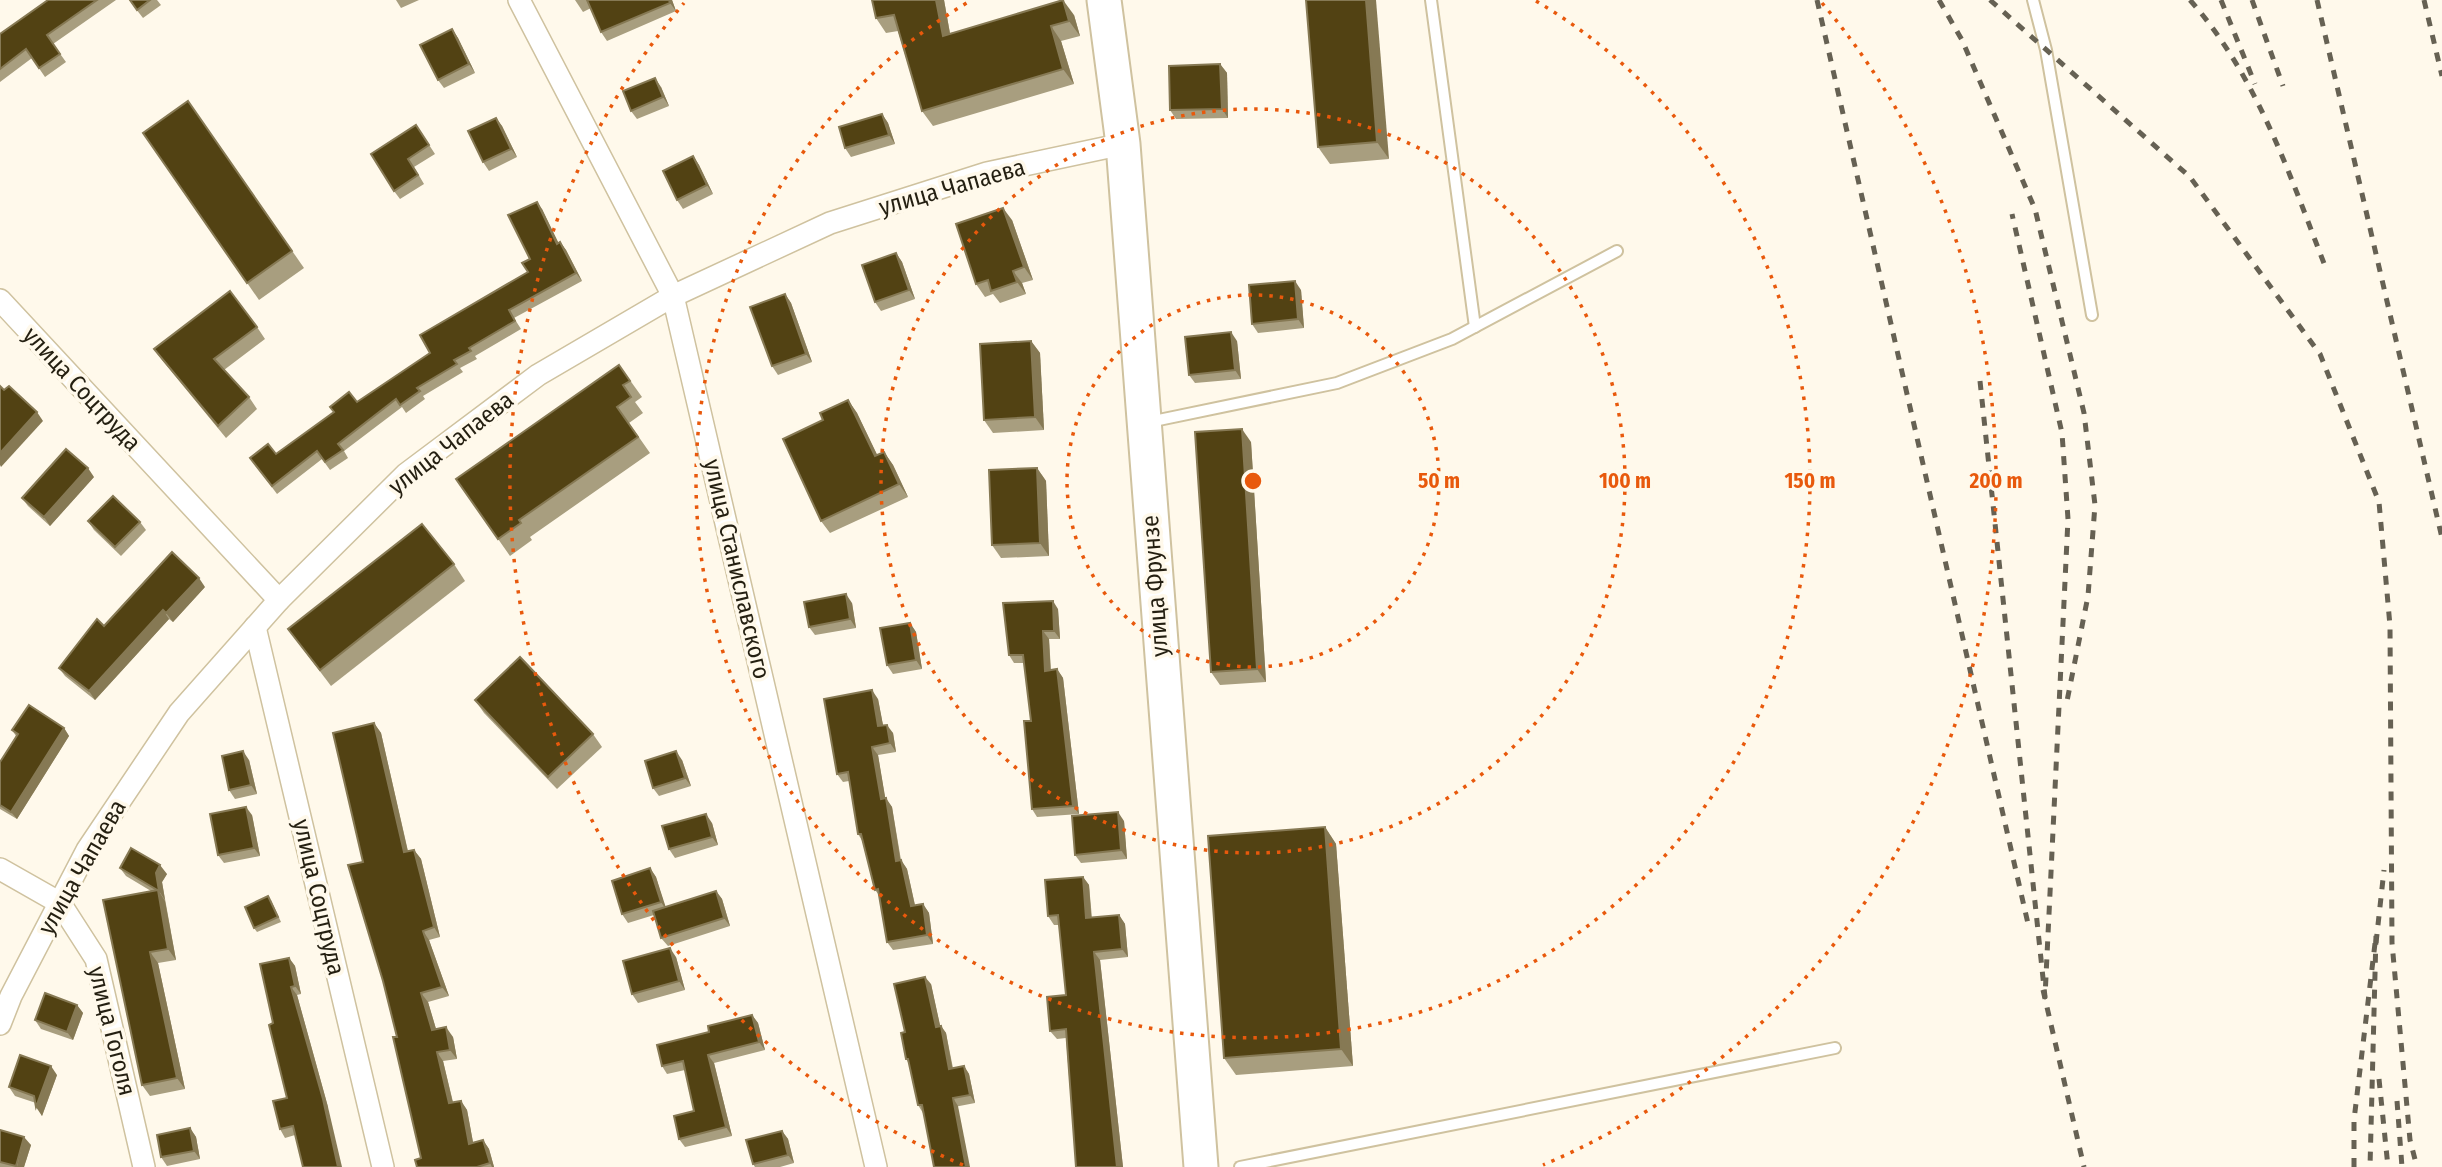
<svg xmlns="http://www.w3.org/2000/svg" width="2442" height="1167" font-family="'Fira Sans Condensed',sans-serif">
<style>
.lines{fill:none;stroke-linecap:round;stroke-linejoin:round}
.lane-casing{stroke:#cfc29f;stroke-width:14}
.street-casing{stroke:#cfc29f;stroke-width:24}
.primary-casing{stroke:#cfc29f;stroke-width:37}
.lane{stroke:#fff;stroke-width:10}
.street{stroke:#fff;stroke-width:21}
.primary{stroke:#fff;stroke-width:33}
.rail{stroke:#666153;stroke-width:5;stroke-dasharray:9 9;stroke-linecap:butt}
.wall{fill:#a89e7f}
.shaded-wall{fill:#867954}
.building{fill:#524213;stroke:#867954;stroke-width:2}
.ring{fill:none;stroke:#e8590c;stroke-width:3.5;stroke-dasharray:3.5 7}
.labels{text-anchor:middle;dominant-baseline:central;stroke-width:7;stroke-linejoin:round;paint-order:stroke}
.street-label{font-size:24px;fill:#241f11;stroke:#fff9eb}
.centre{fill:#e8590c;stroke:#fff9eb;stroke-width:3.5}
.ring-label{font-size:21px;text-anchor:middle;font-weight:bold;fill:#e8590c;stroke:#fff9eb;stroke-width:7;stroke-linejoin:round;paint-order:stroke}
</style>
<rect width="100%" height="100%" fill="#fff9eb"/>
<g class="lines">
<g class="lane-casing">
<g id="lane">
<polyline points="1431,0 1475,327"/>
<polyline points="2033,0 2046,50 2092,315"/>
<polyline points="1149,422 1337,383 1452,339 1617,251"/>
<polyline points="1240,1167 1835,1048"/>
</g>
</g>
<g class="street-casing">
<g id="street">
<polyline points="519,0 673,296 876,1167"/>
<polyline points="0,300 279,600"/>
<polyline points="255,627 383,1167"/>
<polyline points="0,869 60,903 96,959 144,1167"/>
<polyline points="0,1024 11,996 87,850 179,713 279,600 406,474 538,375 673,296 830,223 987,173 1123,144"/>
</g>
</g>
<g class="primary-casing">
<polyline id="primary" points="1104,0 1123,144 1201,1167"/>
</g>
<use href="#lane" class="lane"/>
<use href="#street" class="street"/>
<use href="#primary" class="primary"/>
<g class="rail">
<polyline points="1817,0 2029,928"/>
<polyline points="1939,0 1962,40 2035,209 2084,413 2095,505 2088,596 2067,701"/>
<polyline points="1990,0 2190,177 2320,354 2379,502 2390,626 2392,943 2410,1140 2417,1167"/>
<path d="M2190,0C2257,76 2289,173 2325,266"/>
<polyline points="2221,0 2255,84"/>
<polyline points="2252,0 2283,86"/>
<polyline points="2317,0 2442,538"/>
<polyline points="2424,0 2442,76"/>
<polyline points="1980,381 2045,997 2068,519 2062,433 2012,214"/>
<polyline points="2376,943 2384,870"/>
<polyline points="2043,990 2084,1167"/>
<polyline points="2379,1079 2388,1167"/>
<polyline points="2397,1101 2402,1167"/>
<polyline points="2354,1167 2354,1120 2376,935 2370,1167"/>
</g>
</g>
<g class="wall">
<polygon points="48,0 116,0 53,44 66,62 45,77 32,58 0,82 0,34"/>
<polygon points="129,0 157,0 161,5 143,18"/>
<polygon points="396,0 419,0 401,8"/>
<polygon points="575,0 672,0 676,11 607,41 601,32 591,8 583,12"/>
<polygon points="872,0 944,0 950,33 1074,15 1080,36 1061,41 1074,84 933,126 922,111 898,31 886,33 876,18"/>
<polygon points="1306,0 1389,159 1330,164 1318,147"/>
<polygon points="452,29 458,38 475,73 444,88 438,80"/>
<polygon points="1220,64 1227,73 1228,118 1176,119 1170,110"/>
<polygon points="661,87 669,106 637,119 631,111"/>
<polygon points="188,101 304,268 259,300 143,133"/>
<polygon points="882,114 888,123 895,144 851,157 845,148"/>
<polygon points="496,118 502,126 517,157 489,171 483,162"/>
<polygon points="416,125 435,154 414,167 424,184 400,199 394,191"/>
<polygon points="693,156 699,165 713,194 683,209 677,200"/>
<polygon points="542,209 558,243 560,242 566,250 582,281 514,318 521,329 475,356 477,359 460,368 463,372 423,396 425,399 406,413 402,407 344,451 348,458 330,470 322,459 277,494 256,466 357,402 430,353 528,272 530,259"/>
<polygon points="1012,220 1033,280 1022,283 1026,294 1000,303 993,294 985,297 976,284"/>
<polygon points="896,253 902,262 915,299 881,311 875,302"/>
<polygon points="1301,290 1304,328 1258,333 1252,324"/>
<polygon points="785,294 791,303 812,362 778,375 772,366"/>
<polygon points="257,327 265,339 224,370 249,397 257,409 226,438 162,360 154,349"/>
<polygon points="1031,341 1040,353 1044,430 993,433 984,420"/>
<polygon points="1237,341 1241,379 1195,383 1189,375"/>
<polygon points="619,365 642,397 635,402 643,413 629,423 650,453 530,537 532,540 510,556 456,479"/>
<polygon points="848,400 857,413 877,455 884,452 893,465 908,497 830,533 821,521 823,420"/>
<polygon points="1251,442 1266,682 1220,685 1211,672"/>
<polygon points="1037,468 1046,481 1049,556 1001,558 992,545"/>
<polygon points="94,477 50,526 28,506 22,498"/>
<polygon points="88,521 140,522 146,530 121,556 94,530"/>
<polygon points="454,564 465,581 331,686 288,629"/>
<polygon points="205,587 173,622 169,619 95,700 65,676 59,668 104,626"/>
<polygon points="852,603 856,628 815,635 809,627"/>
<polygon points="1058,609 1060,639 1049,639 1051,670 1057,669 1063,678 1079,814 1037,817 1032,809 1031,721 1024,663 1014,663 1009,655"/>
<polygon points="910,623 916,632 922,669 893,674 887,665"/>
<polygon points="878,699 883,726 893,733 896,752 878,755 885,798 892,807 901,860 907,869 915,905 923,904 929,913 933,944 893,950 887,942 879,895 875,890 863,842 858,834 849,781 843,782 837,774"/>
<polygon points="475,700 593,734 602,747 557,789 484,713"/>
<polygon points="374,723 381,733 408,851 414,850 421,859 440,937 429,940 449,996 428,1002 436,1029 453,1037 457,1059 443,1061 453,1102 461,1101 467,1110 473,1142 483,1140 489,1149 494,1167 417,1167 421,1158 363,862"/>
<polygon points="64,728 69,736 17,819 0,809 0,762 16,736 12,730"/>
<polygon points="249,760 257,794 235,799 229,790"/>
<polygon points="682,760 691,786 659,796 653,788"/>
<polygon points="252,815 260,856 224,863 218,855"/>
<polygon points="1124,821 1127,859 1081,863 1075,855"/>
<polygon points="712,823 718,845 675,858 669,849"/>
<polygon points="1325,827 1336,844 1353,1066 1236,1075 1224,1058"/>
<polygon points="120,868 167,874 162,882 176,960 158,963 185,1089 150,1096 142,1085 151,891 126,876"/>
<polygon points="650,868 656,877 665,907 716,891 722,899 730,926 668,946 661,938 654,915 628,923 622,914"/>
<polygon points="1083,877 1089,885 1092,918 1119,915 1125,924 1128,957 1100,960 1123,1167 1076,1167 1066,1038 1057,1039 1050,1031 1066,995 1059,925 1054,925 1048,916"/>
<polygon points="271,900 281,922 257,932 254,928"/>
<polygon points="676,957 685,990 638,1003 632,994"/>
<polygon points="289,958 295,966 301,994 297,995 328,1107 295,1135 285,1138 280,1129 287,1098 273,1023"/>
<polygon points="931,984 940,1026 941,1026 946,1033 953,1068 964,1066 969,1074 975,1103 923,1113 918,1105 910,1065 906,1059 905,1032"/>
<polygon points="77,1005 83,1013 73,1040 41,1029 35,1020"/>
<polygon points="752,1015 758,1023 765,1050 714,1063 732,1136 685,1147 679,1139 694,1111 685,1070 667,1074 662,1066 709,1032"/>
<polygon points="57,1075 42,1116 36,1103 15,1096 9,1087"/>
<polygon points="190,1128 196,1137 200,1159 167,1166 161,1157"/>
<polygon points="0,1130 31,1145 24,1167 0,1167"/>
<polygon points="782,1131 788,1139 794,1163 780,1167 755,1167 753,1164"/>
</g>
<g class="shaded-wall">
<polygon points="669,0 672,0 676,11 670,3"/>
<polygon points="936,0 944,0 953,51 943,36"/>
<polygon points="1063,0 1074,15 1080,36 1069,21"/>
<polygon points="1366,0 1376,0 1389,159 1377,142"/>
<polygon points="1051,26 1061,41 1074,84 1063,69"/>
<polygon points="452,29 458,38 475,73 469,64"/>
<polygon points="1220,64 1227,73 1228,118 1222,109"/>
<polygon points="655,78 661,87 669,106 663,97"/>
<polygon points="882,114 888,123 895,144 889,135"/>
<polygon points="496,118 502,126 517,157 511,149"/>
<polygon points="693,156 699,165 713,194 707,185"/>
<polygon points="537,202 542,209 563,252 557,244"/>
<polygon points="1003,208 1012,220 1033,280 1024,267"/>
<polygon points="560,242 566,250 582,281 576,273"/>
<polygon points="896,253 902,262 915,299 909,290"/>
<polygon points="1013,271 1022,283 1026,294 1017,282"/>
<polygon points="1295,281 1301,290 1304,328 1298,319"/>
<polygon points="785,294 791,303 812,362 806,354"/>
<polygon points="1231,332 1237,341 1241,379 1235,370"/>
<polygon points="1031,341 1040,353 1044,430 1035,417"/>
<polygon points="848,400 857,413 884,469 875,456"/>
<polygon points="37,412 43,421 1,467 0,465 0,453"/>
<polygon points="1242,429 1251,442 1266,682 1257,669"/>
<polygon points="884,452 893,465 908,497 899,484"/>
<polygon points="88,468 94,477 50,526 44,517"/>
<polygon points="1037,468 1046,481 1049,556 1040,543"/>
<polygon points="199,578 205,587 173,622 166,613"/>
<polygon points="846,594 852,603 856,628 850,619"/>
<polygon points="1053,601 1058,609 1060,639 1054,631"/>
<polygon points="163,610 169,619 95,700 89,691"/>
<polygon points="910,623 916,632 922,669 916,660"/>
<polygon points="1043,631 1049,639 1051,679 1045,671"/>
<polygon points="1057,669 1063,678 1079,814 1073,806"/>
<polygon points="872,690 878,699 885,735 878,726"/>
<polygon points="374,723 381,733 410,861 404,852"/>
<polygon points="887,725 893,733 896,752 890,743"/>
<polygon points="64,728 69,736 17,819 11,812"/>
<polygon points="872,747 878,755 887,808 881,799"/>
<polygon points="243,751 249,760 257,794 251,785"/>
<polygon points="676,751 682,760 691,786 685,778"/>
<polygon points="886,798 892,807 902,870 896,861"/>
<polygon points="246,807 252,815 260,856 254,848"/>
<polygon points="1118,812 1124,821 1127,859 1121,850"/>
<polygon points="706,814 712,823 718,845 712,837"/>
<polygon points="1325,827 1336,844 1353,1066 1341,1049"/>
<polygon points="414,850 421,859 440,937 434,927"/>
<polygon points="901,860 907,869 917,915 911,906"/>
<polygon points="160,865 167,874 162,882 165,900 159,891 156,873"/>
<polygon points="650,868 656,877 667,911 661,902"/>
<polygon points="1083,877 1089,885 1092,927 1086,918"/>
<polygon points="158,890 165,901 176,960 168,949"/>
<polygon points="716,891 722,899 730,926 724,918"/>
<polygon points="923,904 929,913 933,944 927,935"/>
<polygon points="1119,915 1125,924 1128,957 1122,949"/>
<polygon points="423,931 429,940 449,996 442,987"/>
<polygon points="670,948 676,957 685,990 679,981"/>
<polygon points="150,952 158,963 185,1089 177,1078"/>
<polygon points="1094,952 1100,960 1123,1167 1117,1167"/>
<polygon points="289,958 295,966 301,994 295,986"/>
<polygon points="925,977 931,984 942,1034 936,1027"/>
<polygon points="291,987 297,995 328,1107 342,1167 338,1167"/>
<polygon points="421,993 428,1002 439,1039 432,1030"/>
<polygon points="77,1005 83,1013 73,1040 67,1032"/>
<polygon points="752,1015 758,1023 765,1050 759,1042"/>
<polygon points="941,1026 946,1033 954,1077 949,1069"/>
<polygon points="446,1027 453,1037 457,1059 450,1050"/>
<polygon points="437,1052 443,1061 455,1112 449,1103"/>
<polygon points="708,1055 714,1063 732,1136 726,1127"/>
<polygon points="51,1066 57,1075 42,1116 36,1107"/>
<polygon points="964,1066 969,1074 975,1103 970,1095"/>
<polygon points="953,1098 958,1106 970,1167 966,1167"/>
<polygon points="461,1101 467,1110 475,1153 469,1144"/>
<polygon points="190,1128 196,1137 200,1159 194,1151"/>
<polygon points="782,1131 788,1139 794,1163 788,1155"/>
<polygon points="24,1137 31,1145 24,1167 17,1167"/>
<polygon points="483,1140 489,1149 494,1167 492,1167 490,1163"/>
</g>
<g class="building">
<polygon points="48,0 97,0 47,35 60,54 39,68 26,49 0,69 0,34"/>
<polygon points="130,0 150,0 137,10"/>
<polygon points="587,0 669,0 670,3 601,32"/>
<polygon points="872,0 936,0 943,36 1063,0 1069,21 1051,26 1063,69 922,111 894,15 876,18"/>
<polygon points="1306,0 1366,0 1377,142 1318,147"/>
<polygon points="452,29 469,64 438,80 420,45"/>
<polygon points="1220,64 1222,109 1170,110 1169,66"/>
<polygon points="655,78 663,97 631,111 623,91"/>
<polygon points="188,101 292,251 247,283 143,133"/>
<polygon points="882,114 889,135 845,148 839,127"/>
<polygon points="496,118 511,149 483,162 468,131"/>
<polygon points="416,125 429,145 408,159 418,175 394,191 371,154"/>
<polygon points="693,156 707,185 677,200 663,171"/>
<polygon points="537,202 557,244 560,242 576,273 509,310 515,321 469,348 471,351 454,360 457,364 417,388 420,391 400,405 396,399 338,444 343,450 325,462 317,451 272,486 250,458 268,444 276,454 334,412 330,407 349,392 357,402 430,353 420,335 528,272 522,263 530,259 508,215"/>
<polygon points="1003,208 1024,267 1013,271 1017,282 991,291 988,280 976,284 956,224"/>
<polygon points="896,253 909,290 875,302 862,265"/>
<polygon points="1295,281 1298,319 1252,324 1249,285"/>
<polygon points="230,291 257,327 214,359 249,397 218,426 154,349"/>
<polygon points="785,294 806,354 772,366 750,307"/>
<polygon points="1231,332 1235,370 1189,375 1185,337"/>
<polygon points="1031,341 1035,417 984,420 980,344"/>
<polygon points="619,365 630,381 623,385 631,397 617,407 638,437 519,520 521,523 498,539 456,479"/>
<polygon points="0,386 4,390 9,386 37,412 0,453"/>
<polygon points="848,400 875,456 884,452 899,484 821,521 783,439 823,420 820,413"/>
<polygon points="1242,429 1257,669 1211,672 1195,432"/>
<polygon points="66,449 88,468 44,517 22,498"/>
<polygon points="1037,468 1040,543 992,545 989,470"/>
<polygon points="113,496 140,522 115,547 88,521"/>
<polygon points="422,524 454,564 320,670 288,629"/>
<polygon points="172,552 199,578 166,613 163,610 89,691 59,668 97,619 104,626"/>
<polygon points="846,594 850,619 809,627 804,602"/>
<polygon points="1053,601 1054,631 1043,631 1045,671 1057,669 1073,806 1032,809 1024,721 1031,721 1023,655 1009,655 1003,603"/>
<polygon points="910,623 916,660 887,665 880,628"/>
<polygon points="520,657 593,734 548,777 475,700"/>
<polygon points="872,690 878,726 887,725 890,743 872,747 881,799 886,798 896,861 901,860 911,906 923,904 927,935 887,942 878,889 875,890 861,834 858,834 848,772 837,774 824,699"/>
<polygon points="29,705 64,728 11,812 0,805 0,762 18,734 12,730"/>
<polygon points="374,723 404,852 414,850 434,927 423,931 442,987 421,993 432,1030 446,1027 450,1050 437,1052 449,1103 461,1101 469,1144 483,1140 490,1163 477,1167 417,1167 415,1160 421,1158 393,1037 397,1037 383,981 348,865 363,862 333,733"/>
<polygon points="243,751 251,785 229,790 222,756"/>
<polygon points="676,751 685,778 653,788 645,761"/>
<polygon points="246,807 254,848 218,855 210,814"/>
<polygon points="1118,812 1121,850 1075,855 1072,816"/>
<polygon points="706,814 712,837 669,849 662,826"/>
<polygon points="1325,827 1341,1049 1224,1058 1208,836"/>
<polygon points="131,848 160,865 156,873 159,891 120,868"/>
<polygon points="650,868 661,902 622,914 612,881"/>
<polygon points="1083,877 1086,918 1119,915 1122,949 1094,952 1117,1167 1076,1167 1066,1029 1050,1031 1047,997 1066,995 1058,915 1048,916 1045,880"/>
<polygon points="158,890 168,949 150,952 177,1078 142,1085 103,900"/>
<polygon points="716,891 724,918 661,938 653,911"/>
<polygon points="268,896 278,917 254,928 245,907"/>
<polygon points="670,948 679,981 632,994 623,961"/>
<polygon points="289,958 295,986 291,987 323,1099 338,1167 303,1167 293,1126 280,1129 273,1101 287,1098 269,1025 273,1023 260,964"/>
<polygon points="925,977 936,1027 941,1026 949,1069 964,1066 970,1095 953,1098 966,1167 934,1167 922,1105 918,1105 908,1059 906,1059 901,1033 905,1032 894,984"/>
<polygon points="45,993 77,1005 67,1032 35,1020"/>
<polygon points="752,1015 759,1042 708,1055 726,1127 679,1139 674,1116 694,1111 683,1061 662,1066 657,1045 709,1032 708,1026"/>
<polygon points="20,1055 51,1066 36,1107 34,1096 9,1087"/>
<polygon points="190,1128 194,1151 161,1157 157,1135"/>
<polygon points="0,1130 24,1137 16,1166 0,1162"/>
<polygon points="782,1131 788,1155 753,1164 746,1140"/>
</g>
<g class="ring">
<circle cx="1253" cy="481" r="186"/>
<circle cx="1253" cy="481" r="372"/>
<path d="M1536 1A557 557 0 1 1 970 1"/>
<path d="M963 1165A743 743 0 0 1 684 3M1822 3A743 743 0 0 1 1543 1165"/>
</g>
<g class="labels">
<g class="street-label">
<text transform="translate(952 187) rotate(-16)">улица Чапаева</text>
<text transform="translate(82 389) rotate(47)">улица Соцтруда</text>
<text transform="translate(451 443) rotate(-38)">улица Чапаева</text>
<text transform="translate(737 569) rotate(77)">улица Станиславского</text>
<text transform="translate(1155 586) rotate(-94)">улица Фрунзе</text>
<text transform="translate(82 867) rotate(-60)">улица Чапаева</text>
<text transform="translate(319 897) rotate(77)">улица Соцтруда</text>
<text transform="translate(112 1031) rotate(76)">улица Гоголя</text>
</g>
</g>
<circle cx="1253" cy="481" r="10" class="centre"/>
<g class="ring-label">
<text x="1439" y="488">50 m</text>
<text x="1625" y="488">100 m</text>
<text x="1810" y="488">150 m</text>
<text x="1996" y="488">200 m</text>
</g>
</svg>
